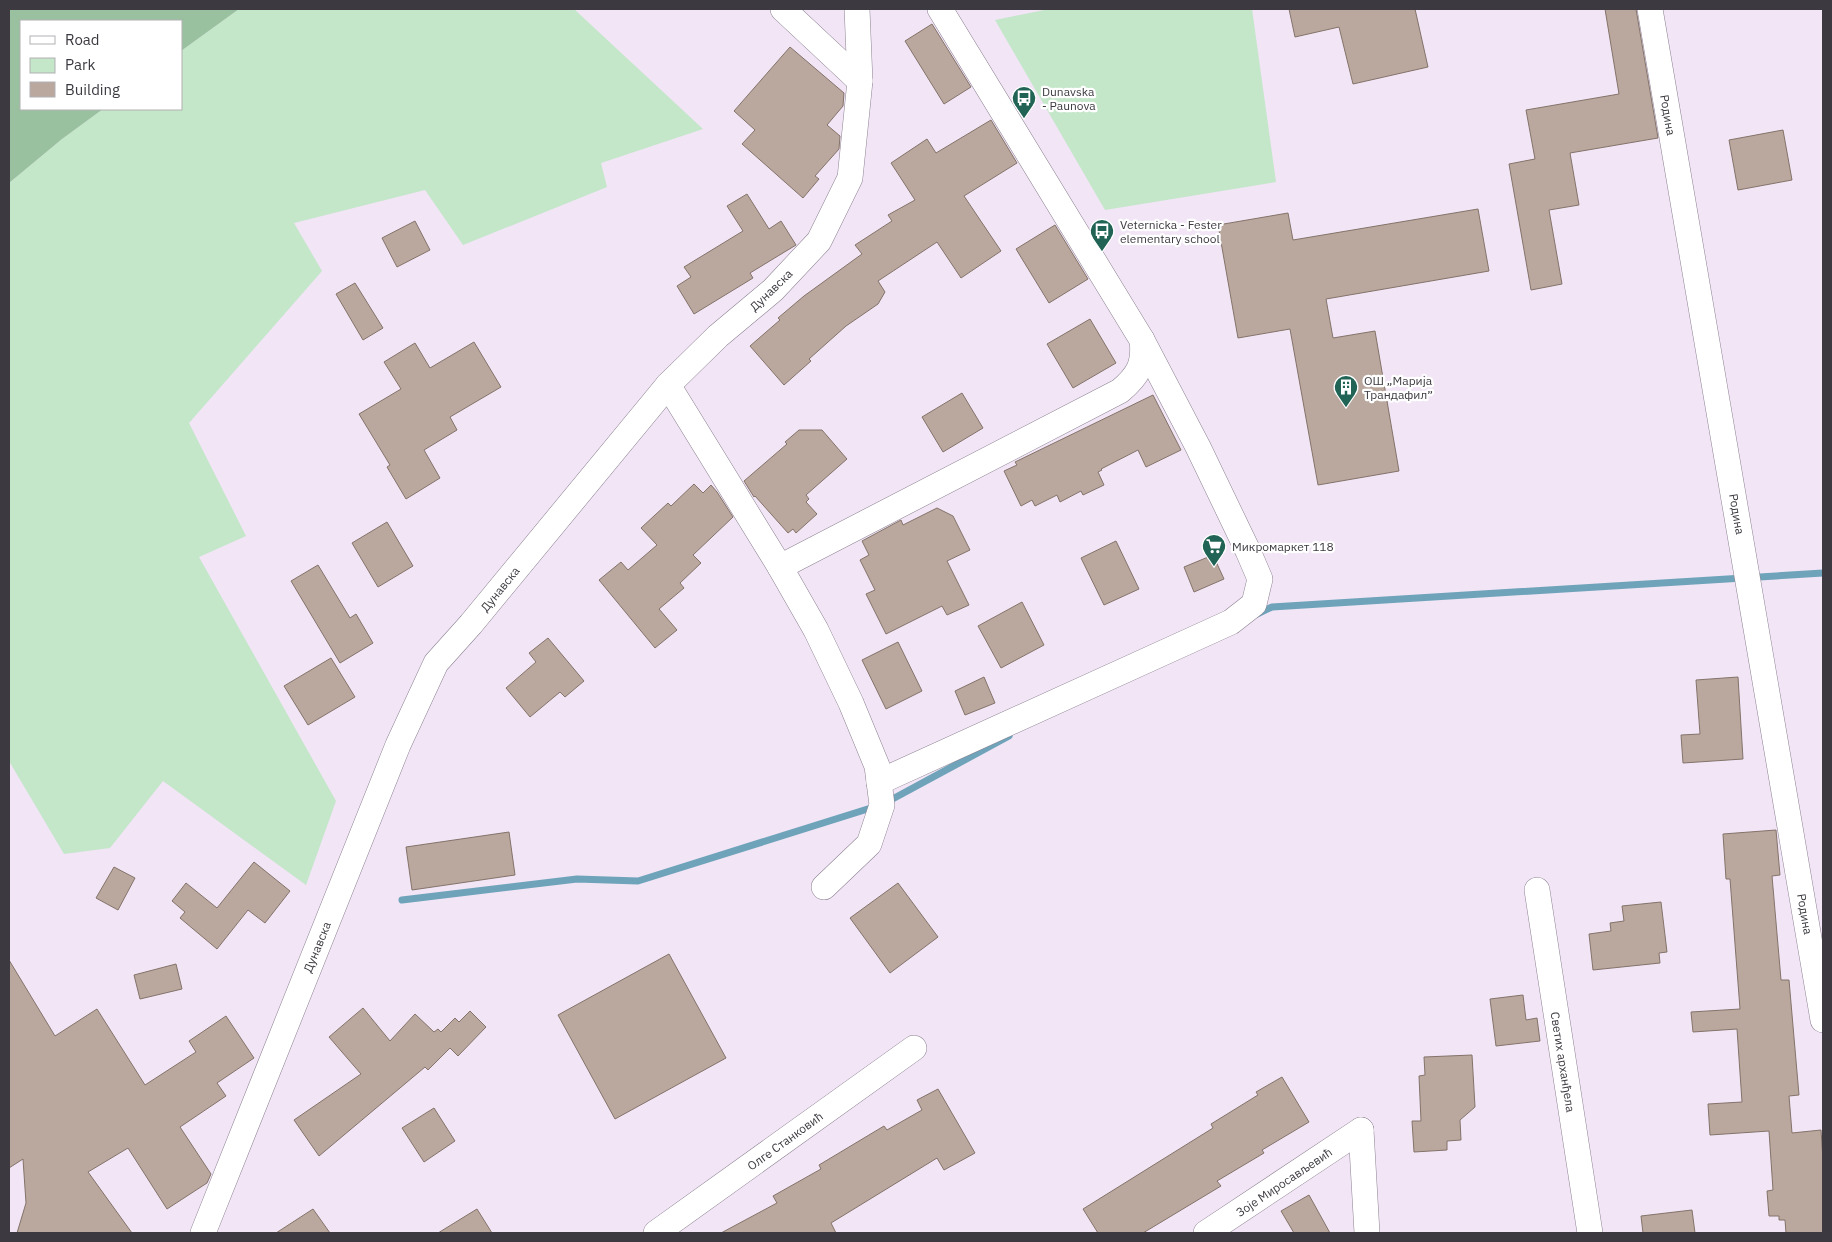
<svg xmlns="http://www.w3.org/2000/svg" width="1832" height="1242" font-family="'IBM Plex Sans',sans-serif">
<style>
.green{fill:#c4e6c9}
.forest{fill:#99c19f}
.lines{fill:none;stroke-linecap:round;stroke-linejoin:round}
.stream{stroke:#6fa3b9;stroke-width:7}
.building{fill:#baa89e;stroke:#84736a}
.minor-casing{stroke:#8c8291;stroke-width:26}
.minor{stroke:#fff;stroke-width:25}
.labels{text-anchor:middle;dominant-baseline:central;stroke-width:4.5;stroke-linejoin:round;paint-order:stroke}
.poi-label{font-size:12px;fill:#3d3940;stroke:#fff;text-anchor:start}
.street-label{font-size:12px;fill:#3d3940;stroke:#fff}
</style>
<rect width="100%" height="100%" fill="#f1e5f6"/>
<g class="green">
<polygon points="239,9 574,9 703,129 601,163 607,187 463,245 425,190 294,223 322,271 189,423 246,536 199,557 336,801 306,885 163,781 110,848 64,854 9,761 9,183 62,139 103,109 181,109 181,51"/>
<polygon points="1049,9 1252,9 1276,182 1105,210 995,20"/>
</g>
<polygon class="forest" points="9,9 239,9 181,51 181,21 21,21 21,109 103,109 62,139 9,183"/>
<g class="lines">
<g class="stream">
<polyline points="1257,614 1272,607 1823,573"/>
<polyline points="887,802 1009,736"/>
<polyline points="402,900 577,879 638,881 874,807"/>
</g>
</g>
<g class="building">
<polygon points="1289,9 1415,9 1428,67 1353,84 1339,27 1295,37"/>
<polygon points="1605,9 1636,9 1658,138 1570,153 1579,205 1549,210 1562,284 1531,290 1509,164 1535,159 1526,110 1619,94"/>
<polygon points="932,24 971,87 944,104 905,41"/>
<polygon points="790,47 844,93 843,106 827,125 840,136 839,149 815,176 819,179 803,198 742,144 755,130 734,111"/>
<polygon points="991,120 1017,163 964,196 1001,251 961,278 937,242 878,281 885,292 878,304 846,326 809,359 811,361 784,385 750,346 780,320 778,318 804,296 862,254 855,245 892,221 888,215 915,200 891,163 927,139 936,153"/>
<polygon points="1783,130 1792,180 1738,190 1729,140"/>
<polygon points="747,194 769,229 781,221 796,245 750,273 753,278 694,314 677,286 691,277 684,267 743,231 727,206"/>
<polygon points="1478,209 1489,271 1326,299 1333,338 1375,331 1399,471 1318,485 1290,329 1238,338 1218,225 1288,213 1293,240"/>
<polygon points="415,221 430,250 397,267 382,238"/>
<polygon points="1055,225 1088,279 1049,303 1016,249"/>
<polygon points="355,283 383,328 363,340 336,294"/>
<polygon points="1090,319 1116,363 1073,388 1047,344"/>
<polygon points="474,342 501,387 450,417 457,430 424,450 440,478 406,499 387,467 390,465 359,414 401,389 384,362 415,343 430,368"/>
<polygon points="962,393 983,428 943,452 922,417"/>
<polygon points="1153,395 1181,450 1146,467 1138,450 1101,469 1102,470 1098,472 1104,485 1083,495 1081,491 1060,502 1057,495 1035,506 1032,500 1021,506 1004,471 1017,465 1015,462"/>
<polygon points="799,430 822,430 847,459 806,495 809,499 806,502 817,514 796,533 793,529 788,533 755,496 754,497 744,481 787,444 785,442"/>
<polygon points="694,484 703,493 711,485 717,492 733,517 693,555 701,563 680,583 684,588 659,609 677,630 655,648 599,580 621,562 628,570 657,545 641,528 668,503 671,506"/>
<polygon points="937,508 953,516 970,550 947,561 969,605 947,615 942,606 886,634 866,594 875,590 860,560 869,555 862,541 901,520 903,525"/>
<polygon points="387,522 413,566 378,587 352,543"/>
<polygon points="1116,541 1139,589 1104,605 1081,558"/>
<polygon points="1213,555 1224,579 1194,592 1184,567"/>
<polygon points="318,565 350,618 356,614 373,643 340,663 291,581"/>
<polygon points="1022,602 1044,645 1001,668 978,626"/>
<polygon points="548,638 584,681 565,697 560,692 530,717 506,688 536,662 529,653"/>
<polygon points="898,642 922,691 886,709 862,660"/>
<polygon points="331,658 355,697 308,725 284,686"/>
<polygon points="984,677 995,703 965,715 955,691"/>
<polygon points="1738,677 1743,759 1683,763 1681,735 1700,734 1696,680"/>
<polygon points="1776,830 1780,875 1772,876 1781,980 1789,980 1799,1095 1789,1096 1792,1133 1821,1130 1823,1160 1823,1233 1786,1233 1785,1220 1779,1220 1779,1216 1769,1216 1767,1191 1773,1190 1769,1131 1710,1135 1708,1104 1742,1102 1737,1029 1693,1032 1691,1012 1740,1009 1730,879 1726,879 1723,834"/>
<polygon points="509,832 515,875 412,890 406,847"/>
<polygon points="254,862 290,891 265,923 248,910 217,949 180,918 185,912 172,901 186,883 217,908"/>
<polygon points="114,867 135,878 118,910 96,898"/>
<polygon points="898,883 938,937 890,973 850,918"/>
<polygon points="1661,902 1667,952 1659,953 1660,963 1593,970 1589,934 1611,931 1610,923 1624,921 1622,906"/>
<polygon points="669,954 726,1058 615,1119 558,1015"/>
<polygon points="9,960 55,1036 97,1009 145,1085 196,1052 189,1041 226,1016 254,1058 217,1083 226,1096 180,1127 211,1174 207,1183 167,1209 128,1148 88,1172 132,1233 17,1233 26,1203 23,1159 9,1168"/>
<polygon points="176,964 182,989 140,999 134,975"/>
<polygon points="1523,995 1526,1020 1537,1018 1540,1041 1496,1046 1490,999"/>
<polygon points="363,1008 390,1041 415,1014 434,1032 438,1029 441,1032 455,1018 459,1022 470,1011 486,1027 458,1056 450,1048 428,1070 425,1067 319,1156 294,1120 361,1074 329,1037"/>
<polygon points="1472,1055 1475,1107 1460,1120 1461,1140 1447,1141 1447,1150 1414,1152 1412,1121 1421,1121 1419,1076 1425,1075 1424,1057"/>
<polygon points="1282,1077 1309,1122 1262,1150 1264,1153 1217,1181 1221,1186 1143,1233 1098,1233 1083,1209 1213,1128 1211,1124 1258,1095 1256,1092"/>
<polygon points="938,1089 975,1153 944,1170 937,1158 831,1223 836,1233 721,1233 777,1203 773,1196 821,1169 819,1165 884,1126 887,1130 922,1110 917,1100"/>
<polygon points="434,1108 455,1141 424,1162 402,1128"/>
<polygon points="1309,1195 1330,1233 1294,1233 1281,1211"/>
<polygon points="313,1209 330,1233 276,1233"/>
<polygon points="477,1209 492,1233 438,1233"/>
<polygon points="1692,1210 1695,1233 1643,1233 1641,1216"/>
</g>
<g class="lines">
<g class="minor-casing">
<g id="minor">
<polyline points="783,9 860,81"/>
<polyline points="1650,9 1823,1020"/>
<polyline points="668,385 780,567 816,630 851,703 877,766 882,805 869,844 824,887"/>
<path d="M780,567L1120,391C1138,376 1145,364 1142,340L940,9"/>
<polyline points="879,782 1231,622 1254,604 1260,579 1248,551 1198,447 1142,340"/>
<polyline points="1537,890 1590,1233"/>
<polyline points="1361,1130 1367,1233"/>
<polyline points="203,1233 398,745 436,663 471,624 668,385 718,336 773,290 819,241 850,178 860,81 857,9"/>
<polyline points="656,1233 914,1048"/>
<polyline points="1206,1233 1361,1130"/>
</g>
</g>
<use href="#minor" class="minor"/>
</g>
<defs>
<g id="bus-pin" transform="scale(1.25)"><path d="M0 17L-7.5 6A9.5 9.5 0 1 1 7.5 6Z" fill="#216455" stroke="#fff"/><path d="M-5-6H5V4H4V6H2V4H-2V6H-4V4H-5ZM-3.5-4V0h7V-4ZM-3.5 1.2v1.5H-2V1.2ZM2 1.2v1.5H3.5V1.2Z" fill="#fff"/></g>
<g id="building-pin" transform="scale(1.25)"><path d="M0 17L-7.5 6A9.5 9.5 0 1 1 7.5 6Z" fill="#216455" stroke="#fff"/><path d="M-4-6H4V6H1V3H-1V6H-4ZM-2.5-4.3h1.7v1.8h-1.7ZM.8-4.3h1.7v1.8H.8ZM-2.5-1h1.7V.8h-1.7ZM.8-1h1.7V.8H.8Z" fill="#fff"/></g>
<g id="supermarket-pin" transform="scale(1.25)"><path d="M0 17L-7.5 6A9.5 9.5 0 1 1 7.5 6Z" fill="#216455" stroke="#fff"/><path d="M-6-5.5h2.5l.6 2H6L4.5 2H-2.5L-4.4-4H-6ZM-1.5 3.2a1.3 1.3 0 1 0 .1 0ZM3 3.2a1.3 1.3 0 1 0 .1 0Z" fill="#fff"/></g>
</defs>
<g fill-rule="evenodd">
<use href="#bus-pin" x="1024" y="98"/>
<use href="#bus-pin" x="1102" y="231"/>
<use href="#building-pin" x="1346" y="387"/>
<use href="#supermarket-pin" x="1214" y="546"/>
</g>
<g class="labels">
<g class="poi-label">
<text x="1042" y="91">Dunavska<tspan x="1042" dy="14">- Paunova</tspan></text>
<text x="1120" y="224">Veternicka - Fester<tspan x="1120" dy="14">elementary school</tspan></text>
<text x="1364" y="380">ОШ „Марија<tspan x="1364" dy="14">Трандафил”</tspan></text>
<text x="1232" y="546">Микромаркет 118</text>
</g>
<g class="street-label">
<text transform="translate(1668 115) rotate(80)">Родина</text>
<text transform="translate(771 290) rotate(-44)">Дунавска</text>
<text transform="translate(1737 514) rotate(80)">Родина</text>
<text transform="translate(500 589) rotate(-51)">Дунавска</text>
<text transform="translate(1805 914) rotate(80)">Родина</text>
<text transform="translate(317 947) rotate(-68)">Дунавска</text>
<text transform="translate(1563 1062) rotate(81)">Светих арханђела</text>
<text transform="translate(785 1141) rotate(-36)">Олге Станковић</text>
<text transform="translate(1284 1182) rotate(-34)">Зоје Миросављевић</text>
</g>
</g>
<rect width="1832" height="1242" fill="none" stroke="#3d3940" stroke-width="20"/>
<rect x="20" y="20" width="162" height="90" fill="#ffffff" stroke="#b1b0b3"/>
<rect x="30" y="36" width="25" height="8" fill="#ffffff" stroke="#b1b0b3"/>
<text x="65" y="45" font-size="15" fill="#3d3940">Road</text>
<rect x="30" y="58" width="25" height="15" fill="#c4e6c9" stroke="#b1b0b3"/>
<text x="65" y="70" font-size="15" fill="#3d3940">Park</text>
<rect x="30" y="82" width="25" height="15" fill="#baa89e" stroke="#b1b0b3"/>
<text x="65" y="95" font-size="15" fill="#3d3940">Building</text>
</svg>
